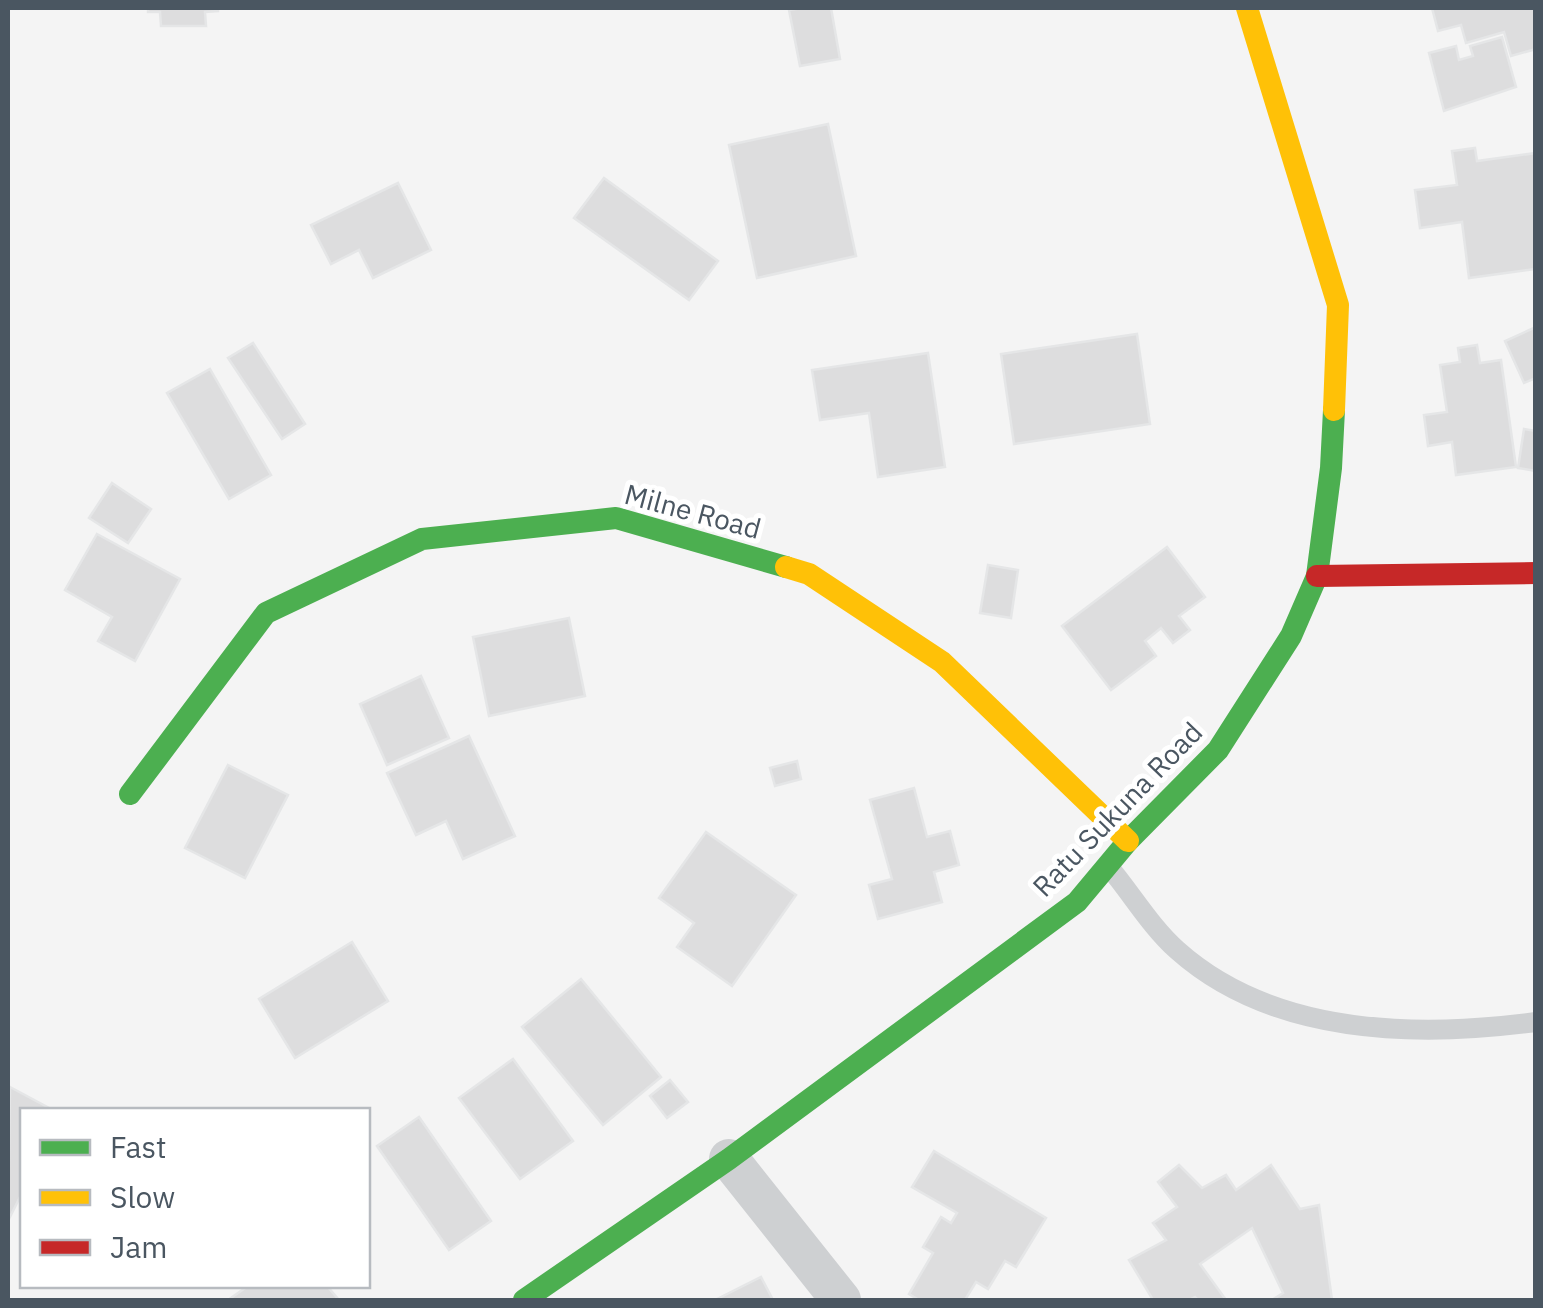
<svg xmlns="http://www.w3.org/2000/svg" width="1543" height="1308" font-family="'IBM Plex Sans',sans-serif">
<style>
.building{fill:#ddddde;stroke:#e5e6e7;stroke-width:2.5}
.lines{fill:none;stroke-linecap:round;stroke-linejoin:round}
.lane{stroke:#ced0d2;stroke-width:20}
.street{stroke:#ced0d2;stroke-width:40}
.fast{stroke:#4caf50;stroke-width:22}
.slow{stroke:#ffc107;stroke-width:22}
.jam{stroke:#c62828;stroke-width:22}
.labels{text-anchor:middle;dominant-baseline:central;stroke-width:10;stroke-linejoin:round;paint-order:stroke}
.street-label{font-size:28px;fill:#4a5661;stroke:#fff}
</style>
<rect width="100%" height="100%" fill="#f4f4f4"/>
<g class="building">
<polygon points="148,8 218,8 218,11 205,12 206,26 161,26 160,12 148,12"/>
<polygon points="802,8 831,8 840,59 800,66 789,10"/>
<polygon points="1432,8 1536,8 1536,49 1511,56 1504,32 1466,43 1461,25 1438,31"/>
<polygon points="1502,37 1516,87 1444,111 1429,53 1456,46 1459,60 1473,56 1470,46"/>
<polygon points="828,124 856,256 757,278 729,145"/>
<polygon points="1475,148 1477,161 1536,153 1536,269 1469,278 1462,222 1420,228 1415,190 1457,185 1452,151"/>
<polygon points="604,178 718,261 689,300 574,218"/>
<polygon points="398,183 431,250 373,278 359,250 331,264 311,225"/>
<polygon points="1536,327 1536,378 1524,383 1505,341"/>
<polygon points="1137,334 1150,424 1014,444 1001,354"/>
<polygon points="253,343 305,424 282,439 228,358"/>
<polygon points="1477,345 1480,363 1501,360 1516,467 1456,475 1452,442 1428,446 1424,415 1447,412 1440,365 1460,362 1458,348"/>
<polygon points="928,353 945,467 878,477 869,413 820,420 812,370"/>
<polygon points="210,369 271,475 229,499 167,393"/>
<polygon points="1524,429 1536,431 1536,471 1518,468"/>
<polygon points="112,483 151,509 128,543 89,518"/>
<polygon points="97,534 180,579 135,661 98,641 112,617 65,590"/>
<polygon points="1167,547 1205,597 1179,616 1190,630 1173,643 1161,628 1145,641 1156,656 1111,690 1062,626"/>
<polygon points="988,565 1018,570 1011,618 980,613"/>
<polygon points="569,618 585,696 489,716 473,637"/>
<polygon points="421,676 449,738 387,765 360,704"/>
<polygon points="469,736 515,836 463,859 446,821 416,835 387,773"/>
<polygon points="797,761 801,779 775,786 770,768"/>
<polygon points="228,765 288,795 245,878 185,848"/>
<polygon points="914,788 927,837 950,831 959,865 934,872 942,902 878,919 869,885 892,879 870,800"/>
<polygon points="706,832 796,895 732,986 677,947 694,923 659,898"/>
<polygon points="352,942 388,1001 295,1058 259,999"/>
<polygon points="581,979 661,1077 603,1125 522,1027"/>
<polygon points="513,1059 573,1141 520,1179 459,1098"/>
<polygon points="670,1080 688,1102 667,1118 650,1096"/>
<polygon points="10,1087 53,1110 22,1110 22,1193 8,1221"/>
<polygon points="419,1117 491,1221 449,1250 377,1146"/>
<polygon points="934,1151 1046,1218 1016,1267 1005,1261 988,1289 976,1282 965,1300 919,1300 909,1294 933,1253 923,1247 941,1217 951,1223 957,1213 912,1187"/>
<polygon points="1179,1165 1202,1188 1226,1175 1236,1190 1271,1165 1300,1209 1319,1205 1332,1300 1272,1300 1283,1293 1252,1228 1200,1264 1226,1300 1198,1300 1195,1297 1189,1300 1153,1300 1129,1260 1166,1240 1153,1223 1177,1207 1158,1182"/>
<polygon points="761,1277 773,1300 715,1300"/>
<polygon points="248,1286 327,1286 339,1300 228,1300"/>
</g>
<g class="lines">
<path class="lane" d="M1109,867C1131,893 1151,927 1177,950C1272,1035 1416,1038 1536,1022"/>
<polyline class="street" points="729,1159 841,1300"/>
<g class="fast">
<polyline points="130,794 266,613 422,539 616,518 786,567"/>
<polyline points="524,1300 729,1159 1077,902 1128,841 1218,750 1291,636 1317,576 1331,468 1334,410"/>
</g>
<g class="slow">
<polyline points="1247,8 1338,305 1334,410"/>
<polyline points="786,567 809,574 942,662 1128,841"/>
</g>
<polyline class="jam" points="1317,576 1536,573"/>
</g>
<g class="labels">
<g class="street-label">
<text transform="translate(693 511) rotate(15)">Milne Road</text>
<text transform="translate(1117 809) rotate(-46)">Ratu Sukuna Road</text>
</g>
</g>
<rect width="1543" height="1308" fill="none" stroke="#4a5661" stroke-width="20"/>
<rect x="20" y="1108" width="350" height="180" fill="#ffffff" stroke="#b7bbc0" stroke-width="2.5"/>
<rect x="40" y="1140" width="50" height="15" fill="#4caf50" stroke="#b7bbc0" stroke-width="2.5"/>
<text x="110" y="1158" font-size="30" fill="#4a5661">Fast</text>
<rect x="40" y="1190" width="50" height="15" fill="#ffc107" stroke="#b7bbc0" stroke-width="2.5"/>
<text x="110" y="1208" font-size="30" fill="#4a5661">Slow</text>
<rect x="40" y="1240" width="50" height="15" fill="#c62828" stroke="#b7bbc0" stroke-width="2.5"/>
<text x="110" y="1258" font-size="30" fill="#4a5661">Jam</text>
</svg>
